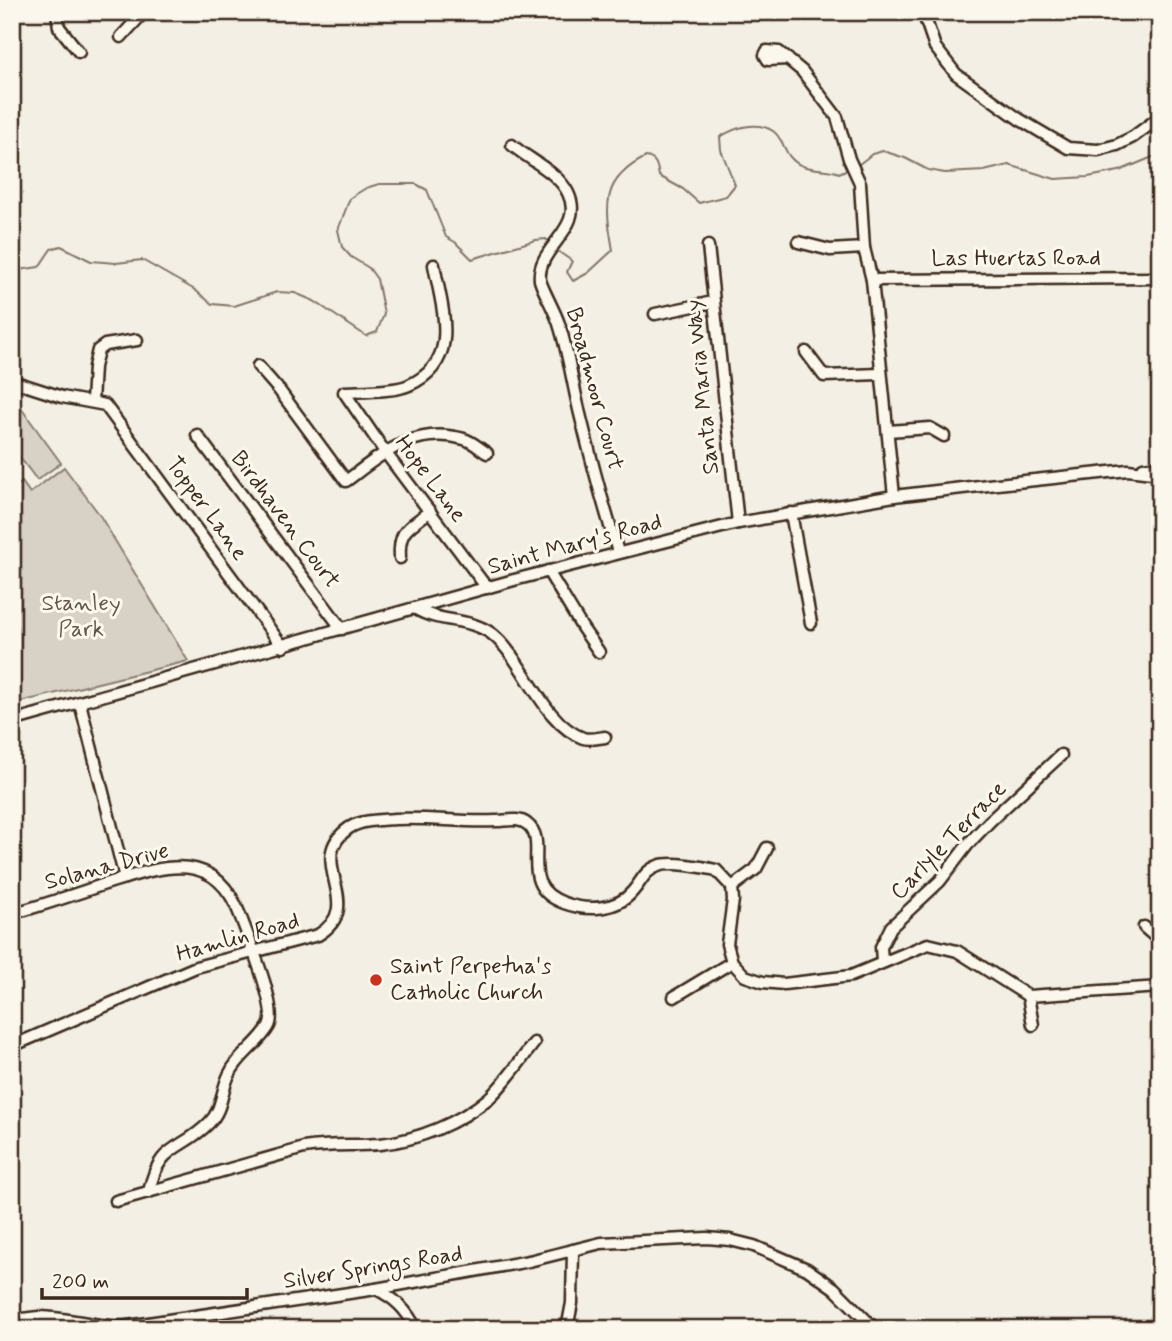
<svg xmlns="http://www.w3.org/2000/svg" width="1172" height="1341" font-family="Mynerve,sans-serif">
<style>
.green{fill:#d8d1c6;stroke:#8a7e72;stroke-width:2}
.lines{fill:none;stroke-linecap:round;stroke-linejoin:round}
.stream{stroke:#817468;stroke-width:2}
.minor-casing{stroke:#3b2a1e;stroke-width:15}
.minor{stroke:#fbf7ec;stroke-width:10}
.poi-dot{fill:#c8321e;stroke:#fbf7ec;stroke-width:2.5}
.labels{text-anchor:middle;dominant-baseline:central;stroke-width:6;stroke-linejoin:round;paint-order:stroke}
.street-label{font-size:23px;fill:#3b2a1e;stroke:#fbf7ec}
.park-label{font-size:23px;fill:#625448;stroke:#fbf7ec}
.poi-label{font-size:23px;fill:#3b2a1e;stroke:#fbf7ec;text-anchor:start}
</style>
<rect width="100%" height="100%" fill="#f3efe4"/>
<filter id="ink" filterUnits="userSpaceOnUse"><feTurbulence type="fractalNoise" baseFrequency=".0143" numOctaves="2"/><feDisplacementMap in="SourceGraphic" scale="14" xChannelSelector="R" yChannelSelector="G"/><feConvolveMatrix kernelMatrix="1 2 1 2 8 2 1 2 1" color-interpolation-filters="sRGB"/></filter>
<g filter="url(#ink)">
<g class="green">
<polygon points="18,404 61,463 37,480 12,447 12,408"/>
<polygon points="64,467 99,514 188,661 12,704 12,580 14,578 12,575 12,490 22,482 30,493"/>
</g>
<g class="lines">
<g class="stream">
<polyline points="858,165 872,154 883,151 905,158 928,170 945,173 984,171 1009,165 1055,179 1088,177 1119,171 1160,154"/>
<path d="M556,250L572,261L567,272L573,281L588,273L613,250C605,206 601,179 646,157C657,159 657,166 659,176L683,189L699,203L726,196L735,185L721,150L720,137C734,128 757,120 773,131C783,138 784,152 792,159C804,172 824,167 839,173L850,168"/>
<polyline points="12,271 39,267 51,249 61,246 91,261 116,263 142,260 195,290 212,304 234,306 277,292 295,293 314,301 366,336 377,332 384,314 377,279 369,268 351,257 342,247 338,230 350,198 366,188 379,184 416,184 427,190 446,237 455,242 472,259 536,240 546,239 550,243"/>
</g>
<g class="minor-casing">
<g id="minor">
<polyline points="57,12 59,27 79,52"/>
<polyline points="923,12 935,47 956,74 1019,119 1068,148 1098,150 1117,145 1133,137 1160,117"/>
<polyline points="121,37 144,12"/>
<polyline points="788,59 768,60 765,55 767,51 779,52 802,71 837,117 849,159 860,183 864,248 872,280 894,496"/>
<path d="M512,145C529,160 558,172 568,193C586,229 536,247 540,280C542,289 556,313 559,324C569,355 573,387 581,418C592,463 604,508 618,552"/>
<polyline points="798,242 830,250 864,248"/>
<polyline points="708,246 738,523"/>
<path d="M434,265C442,309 462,362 409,385C394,392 362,391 344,392L385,452L487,588"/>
<polyline points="872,280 1160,278"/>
<polyline points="655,314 713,302"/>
<polyline points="806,352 824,376 880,374"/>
<path d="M258,366L279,390L346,481C382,454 415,425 464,439C472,441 480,449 487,453"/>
<polyline points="12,381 62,397 105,405 283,647"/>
<polyline points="92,402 94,367 98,350 105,345 137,340"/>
<polyline points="888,431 930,428 944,436"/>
<polyline points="197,435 342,629"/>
<polyline points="1143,468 1160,466"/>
<polyline points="791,513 811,623"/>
<path d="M400,558C398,529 409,528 430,511"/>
<polyline points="548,571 583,629 599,652"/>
<path d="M416,609C439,623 469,617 492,634C524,659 543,724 583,738C589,740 598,738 605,737"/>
<polyline points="80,703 125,878"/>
<polyline points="12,721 514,580 738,523 894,496 988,485 1128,470 1160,474"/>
<polyline points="732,887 756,869 767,848"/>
<path d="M12,911L25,910C52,902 79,893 105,884C158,868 214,845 240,915C247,935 279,1009 269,1026C259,1044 238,1055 229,1075C221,1091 223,1109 209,1123C181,1152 159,1142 149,1192"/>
<polyline points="1144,927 1160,941"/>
<polyline points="882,961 881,947 891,927 940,881 969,843 990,821 1061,755"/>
<polyline points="1028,996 1033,1025"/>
<polyline points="674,997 732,962"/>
<path d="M12,1046L196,967L318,935C369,904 302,861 349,828C361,820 381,820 395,819C429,817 463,823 496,821C506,821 519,817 527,824C551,842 515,885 564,903C586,911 617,911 633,891C642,881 644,871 658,866C671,861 703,867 716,870L732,887L733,900L727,944L732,962L745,976L763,982L784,984L851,976L928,944L957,951L1028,996L1160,987"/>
<path d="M116,1201L304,1148C330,1144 354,1146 380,1144C419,1140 459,1123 489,1098C506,1082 520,1061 534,1043"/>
<path d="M376,1289C395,1298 407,1310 416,1329"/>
<path d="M12,1321C22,1319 31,1317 41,1317C68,1318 94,1326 121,1327L376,1289L529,1261L601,1243L707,1238L730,1240L754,1246L807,1269L834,1288L875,1329"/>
<polyline points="567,1329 572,1303 573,1250"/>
</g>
</g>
<use href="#minor" class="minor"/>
</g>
</g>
<circle class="poi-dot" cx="376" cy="980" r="7"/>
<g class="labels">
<g class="street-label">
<text x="1016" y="259">Las Huertas Road</text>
<text transform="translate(703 387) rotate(-96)">Santa Maria Way</text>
<text transform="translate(594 389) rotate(75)">Broadmoor Court</text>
<text transform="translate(430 479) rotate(53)">Hope Lane</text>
<text transform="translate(206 509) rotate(54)">Topper Lane</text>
<text transform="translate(285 520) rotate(53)">Birdhaven Court</text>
<text transform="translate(575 545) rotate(-15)">Saint Mary's Road</text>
<text transform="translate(949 841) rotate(-46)">Carlyle Terrace</text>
<text transform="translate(107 867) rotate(-15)">Solana Drive</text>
<text transform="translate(238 938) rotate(-16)">Hamlin Road</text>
<text transform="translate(373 1268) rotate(-9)">Silver Springs Road</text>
</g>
<g class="park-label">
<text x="81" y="604">Stanley<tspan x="81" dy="26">Park</tspan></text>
</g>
<g class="poi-label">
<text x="390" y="967">Saint Perpetua's<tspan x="390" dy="26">Catholic Church</tspan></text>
</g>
</g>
<rect width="1172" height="1341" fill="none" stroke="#fbf7ec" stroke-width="42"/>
<rect x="21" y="21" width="1130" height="1299" fill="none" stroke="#3b2a1e" stroke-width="2.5" filter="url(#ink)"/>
<path d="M42 1288v10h205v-10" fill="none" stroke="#3b2a1e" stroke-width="3.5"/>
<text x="52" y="1288" font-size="21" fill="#3b2a1e" stroke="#fbf7ec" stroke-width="5" paint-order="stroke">200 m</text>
</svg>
